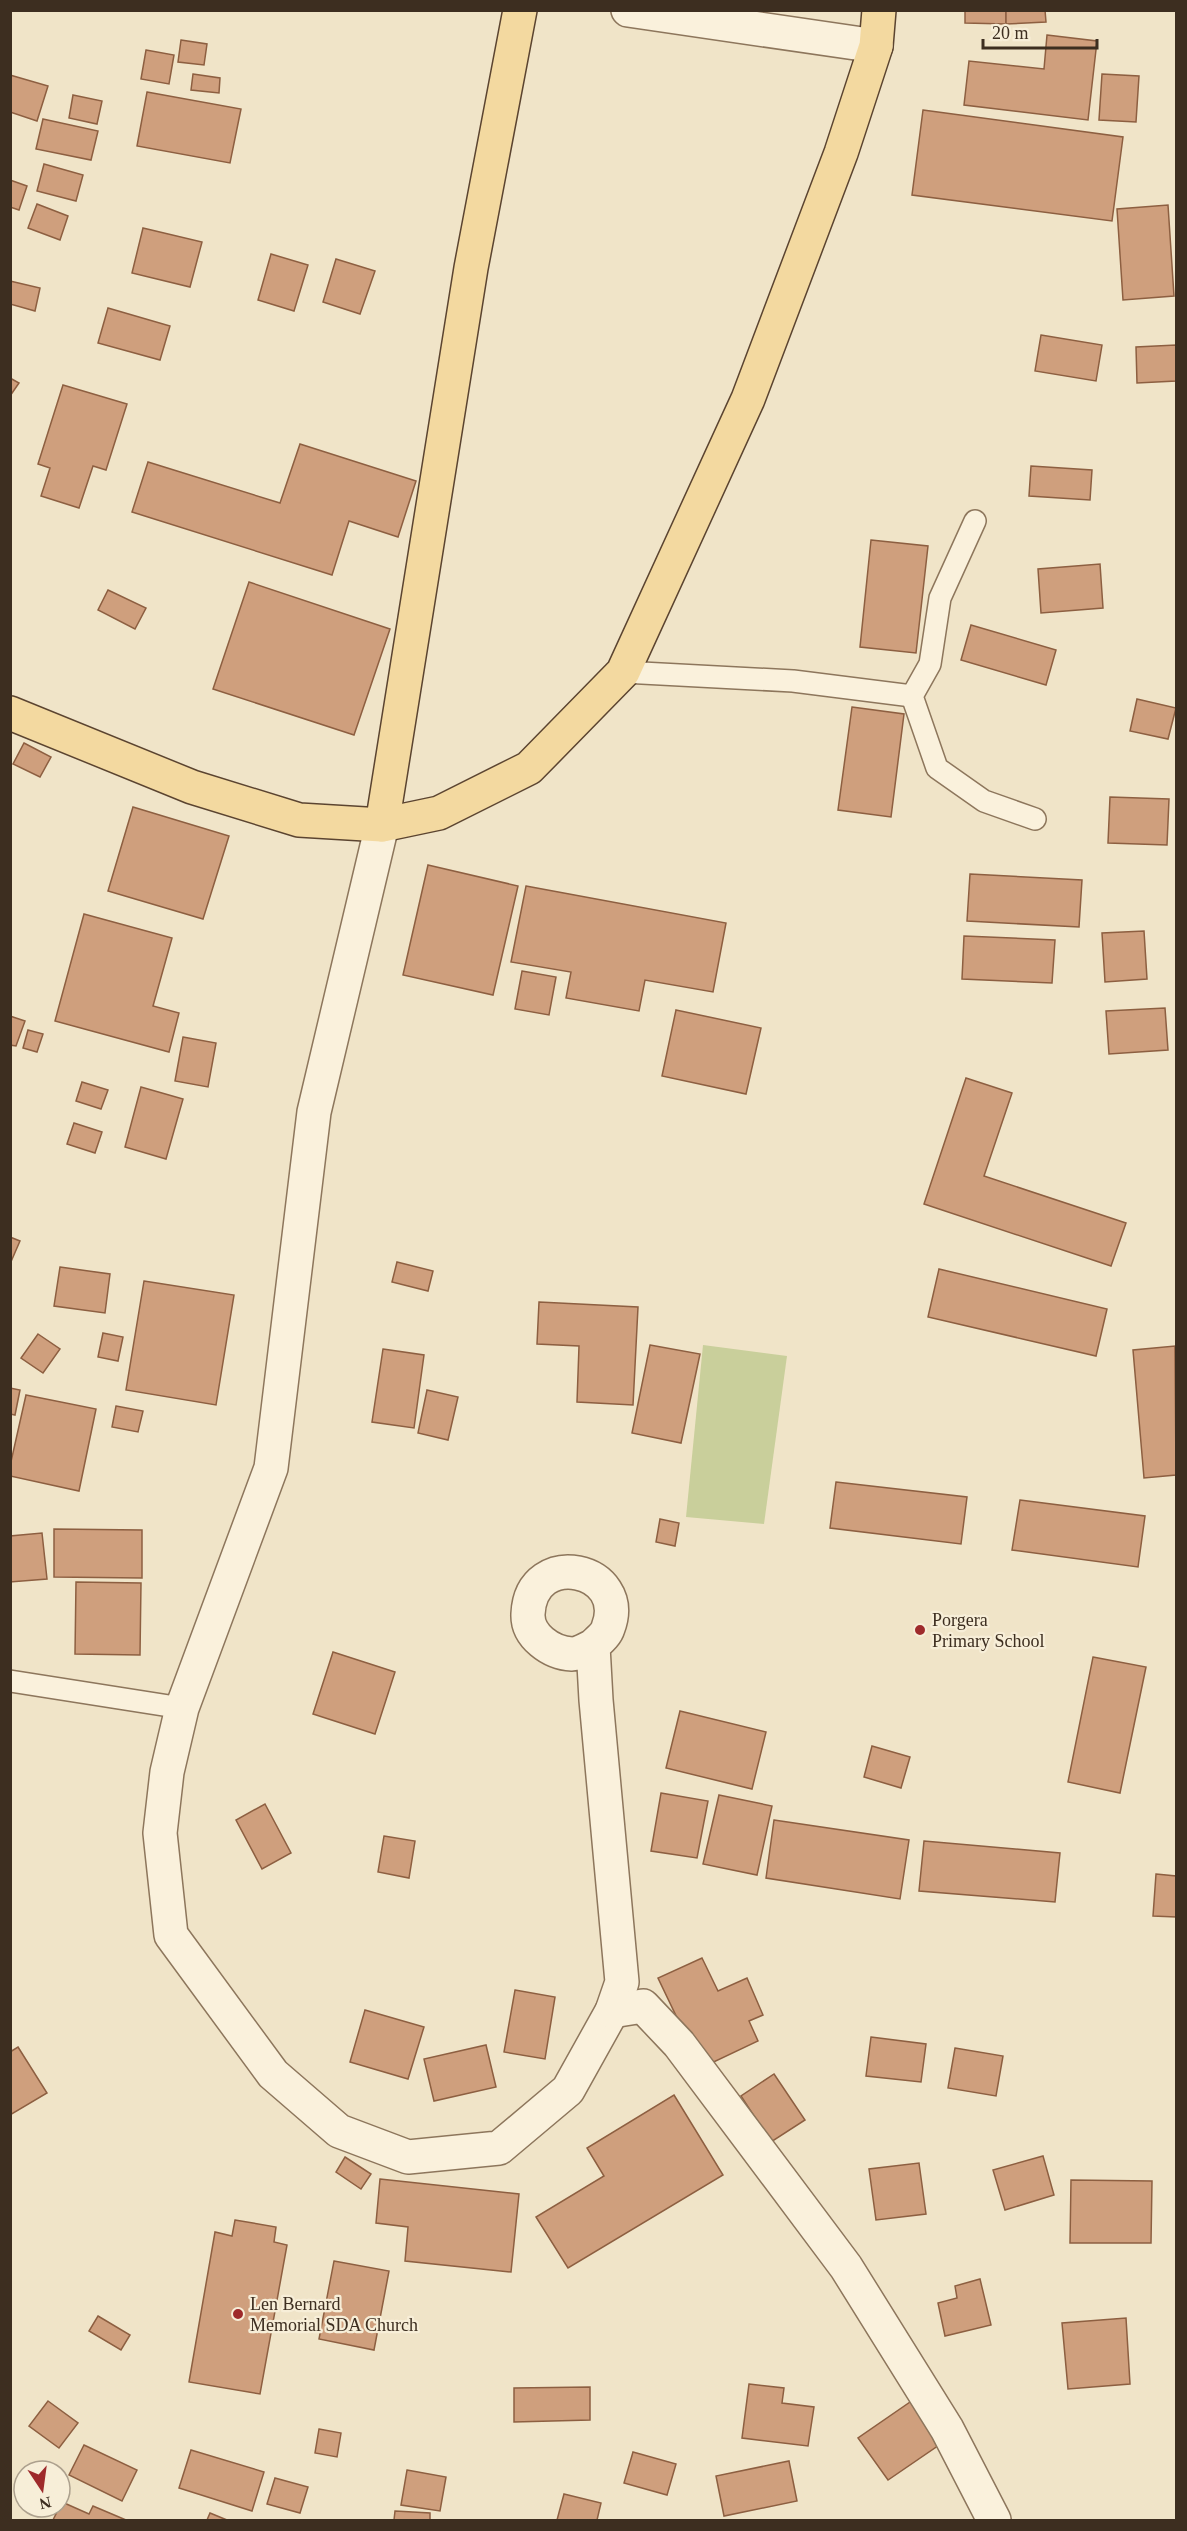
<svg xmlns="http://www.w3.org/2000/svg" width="1187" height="2531" font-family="Georgia,serif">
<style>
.green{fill:#c9cf9b}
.building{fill:#cf9f7d;stroke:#8d5f41;stroke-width:1.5}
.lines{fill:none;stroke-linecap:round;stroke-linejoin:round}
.service-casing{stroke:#8d765c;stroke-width:24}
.minor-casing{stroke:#8d765c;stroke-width:36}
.primary-casing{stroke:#5b4430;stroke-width:36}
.service{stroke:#faf1dc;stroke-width:21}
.minor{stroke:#faf1dc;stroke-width:33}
.primary{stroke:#f3d9a0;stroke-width:33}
.poi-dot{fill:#9e2a2b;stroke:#f7eed8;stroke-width:2}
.labels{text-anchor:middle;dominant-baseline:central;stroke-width:4.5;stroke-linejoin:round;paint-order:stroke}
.poi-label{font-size:18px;fill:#3d2e20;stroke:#f7eed8;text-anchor:start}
</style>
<rect width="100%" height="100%" fill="#f0e4c8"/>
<polygon class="green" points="703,1345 787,1356 764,1524 686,1517"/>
<g class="building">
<polygon points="965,10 1006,10 1006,24 965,23"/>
<polygon points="1006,10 1045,10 1046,22 1006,24"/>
<polygon points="1047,35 1097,41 1088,120 964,105 969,61 1044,69"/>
<polygon points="181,40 207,44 204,65 178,62"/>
<polygon points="146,50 174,55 169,84 141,79"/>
<polygon points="193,74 220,78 219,93 191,90"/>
<polygon points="1102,74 1139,76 1136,122 1099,120"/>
<polygon points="10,75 48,86 37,121 10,112"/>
<polygon points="147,92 241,109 230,163 137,146"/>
<polygon points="73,95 102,101 97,124 69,118"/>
<polygon points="923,110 1123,137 1112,221 912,195"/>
<polygon points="43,119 98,131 91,160 36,149"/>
<polygon points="44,164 83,175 76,201 37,191"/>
<polygon points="10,180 27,186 19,210 10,207"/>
<polygon points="37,204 68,216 60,240 28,228"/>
<polygon points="1168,205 1174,296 1123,300 1117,209"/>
<polygon points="143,228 202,242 190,287 132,273"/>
<polygon points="271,254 308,265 294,311 258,300"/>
<polygon points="336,259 375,271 360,314 323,302"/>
<polygon points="10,281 40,288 35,311 10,304"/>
<polygon points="108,308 170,326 160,360 98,343"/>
<polygon points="1041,335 1102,345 1096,381 1035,371"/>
<polygon points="1176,345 1176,381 1137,383 1136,347"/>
<polygon points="10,378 19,383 10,396"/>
<polygon points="63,385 127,404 106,470 93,466 79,508 41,496 50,468 38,464"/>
<polygon points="300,444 416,481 398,537 349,521 332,575 132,512 148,462 280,503"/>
<polygon points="1031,466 1092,470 1090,500 1029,496"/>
<polygon points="871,540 928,546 916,653 860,647"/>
<polygon points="1100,564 1103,608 1041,613 1038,569"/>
<polygon points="249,582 390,629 354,735 213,689"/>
<polygon points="108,590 146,608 135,629 98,610"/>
<polygon points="971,625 1056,650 1046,685 961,660"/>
<polygon points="1137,699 1176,708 1168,739 1130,731"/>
<polygon points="852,707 904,714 891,817 838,810"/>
<polygon points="24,743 51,757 40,777 13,764"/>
<polygon points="1110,797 1169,799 1167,845 1108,843"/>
<polygon points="133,807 229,836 203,919 108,891"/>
<polygon points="428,865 518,886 493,995 403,975"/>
<polygon points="970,874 1082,880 1079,927 967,921"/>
<polygon points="526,886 726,923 713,992 645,980 639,1011 566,998 571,972 511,962"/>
<polygon points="84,914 172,938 153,1006 179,1013 169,1052 55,1021"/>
<polygon points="1144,931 1147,979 1105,982 1102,933"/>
<polygon points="964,936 1055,940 1052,983 962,979"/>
<polygon points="522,971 556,977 549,1015 515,1009"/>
<polygon points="1165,1008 1168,1050 1109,1054 1106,1011"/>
<polygon points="676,1010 761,1028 746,1094 662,1076"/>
<polygon points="10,1016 25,1021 16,1046 10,1045"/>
<polygon points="28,1030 43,1034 37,1052 23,1048"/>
<polygon points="183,1037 216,1043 208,1087 175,1081"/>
<polygon points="966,1078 1012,1093 984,1176 1126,1223 1111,1266 924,1204"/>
<polygon points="82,1082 108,1090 101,1109 76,1101"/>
<polygon points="141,1087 183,1099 166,1159 125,1147"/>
<polygon points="74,1123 102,1132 95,1153 67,1144"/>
<polygon points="10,1237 20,1241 10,1264"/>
<polygon points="397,1262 433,1271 428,1291 392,1282"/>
<polygon points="60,1267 110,1274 105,1313 54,1306"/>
<polygon points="939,1269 1107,1309 1096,1356 928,1317"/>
<polygon points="144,1281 234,1295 216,1405 126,1390"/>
<polygon points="539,1302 638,1307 633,1405 577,1402 579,1346 537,1344"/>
<polygon points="103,1333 123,1337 118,1361 98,1357"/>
<polygon points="38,1334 60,1349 43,1373 21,1358"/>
<polygon points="650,1345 700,1354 681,1443 632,1433"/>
<polygon points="1175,1346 1176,1475 1144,1478 1133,1350"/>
<polygon points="383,1349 424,1355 414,1428 372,1422"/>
<polygon points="10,1388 20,1390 15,1415 10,1414"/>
<polygon points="427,1390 458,1397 448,1440 418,1433"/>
<polygon points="26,1395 96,1409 79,1491 10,1476 10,1466"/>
<polygon points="116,1406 143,1411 138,1432 112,1427"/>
<polygon points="836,1482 967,1497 961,1544 830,1528"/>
<polygon points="1020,1500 1145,1516 1138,1567 1012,1550"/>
<polygon points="660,1519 679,1523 675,1546 656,1542"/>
<polygon points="54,1529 142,1530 142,1578 54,1577"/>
<polygon points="42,1533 47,1579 10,1582 10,1536"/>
<polygon points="76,1582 141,1583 140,1655 75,1654"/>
<polygon points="333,1652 395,1672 375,1734 313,1714"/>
<polygon points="1093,1657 1146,1667 1120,1793 1068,1782"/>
<polygon points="680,1711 766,1732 752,1789 666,1768"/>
<polygon points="872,1746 910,1757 901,1788 864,1777"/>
<polygon points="661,1793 708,1801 697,1858 651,1851"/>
<polygon points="719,1795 772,1806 757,1875 703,1864"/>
<polygon points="265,1804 291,1853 262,1869 236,1820"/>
<polygon points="774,1820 909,1840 900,1899 766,1878"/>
<polygon points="384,1836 415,1841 409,1878 378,1872"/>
<polygon points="924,1841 1060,1853 1055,1902 919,1891"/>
<polygon points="1156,1874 1176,1876 1176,1917 1153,1916"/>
<polygon points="702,1958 718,1991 747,1978 763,2015 749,2021 758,2041 701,2068 658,1978"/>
<polygon points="515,1990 555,1997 545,2059 504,2052"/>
<polygon points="365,2010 424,2027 408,2079 350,2062"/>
<polygon points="871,2037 926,2044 921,2082 866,2076"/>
<polygon points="486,2045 496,2087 434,2101 424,2059"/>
<polygon points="18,2047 47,2093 10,2115 10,2052"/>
<polygon points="955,2048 1003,2056 996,2096 948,2088"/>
<polygon points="774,2074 805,2120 771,2142 741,2096"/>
<polygon points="674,2095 723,2175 568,2268 536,2217 604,2176 587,2148"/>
<polygon points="1043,2156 1054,2195 1005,2210 993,2170"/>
<polygon points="345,2157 371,2174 361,2189 336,2172"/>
<polygon points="919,2163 926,2214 876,2220 869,2169"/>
<polygon points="380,2179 519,2194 511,2272 405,2261 408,2227 376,2223"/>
<polygon points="1071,2180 1152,2181 1151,2243 1070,2243"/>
<polygon points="235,2220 276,2227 274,2242 287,2245 260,2394 189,2382 215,2232 232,2236"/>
<polygon points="334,2261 389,2271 374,2350 319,2339"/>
<polygon points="980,2279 991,2325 945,2336 938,2303 957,2298 955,2286"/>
<polygon points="98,2316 130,2335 121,2350 89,2331"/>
<polygon points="1126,2318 1130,2384 1068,2389 1062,2323"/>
<polygon points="749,2384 784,2388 782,2403 814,2407 808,2446 742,2438"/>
<polygon points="590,2387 590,2420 514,2422 514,2388"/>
<polygon points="913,2400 942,2443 888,2480 858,2438"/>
<polygon points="48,2401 78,2423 59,2448 29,2426"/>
<polygon points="319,2429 341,2433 337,2457 315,2453"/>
<polygon points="84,2445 137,2470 122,2501 69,2475"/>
<polygon points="191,2450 264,2472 252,2511 179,2488"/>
<polygon points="633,2452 676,2464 667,2495 624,2483"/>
<polygon points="789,2461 797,2501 724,2516 716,2476"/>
<polygon points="407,2470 446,2477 440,2511 401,2505"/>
<polygon points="275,2478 308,2487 300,2513 267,2504"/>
<polygon points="564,2494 601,2503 597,2520 557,2520"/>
<polygon points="62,2502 89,2514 93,2506 126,2520 53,2520"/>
<polygon points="395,2511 430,2513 430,2520 394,2520"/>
<polygon points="210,2513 227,2520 207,2520"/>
</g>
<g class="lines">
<g class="service-casing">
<g id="service">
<polyline points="975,521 940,598 930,664 912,696 937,768 984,801 1035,819"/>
<polyline points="623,672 793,681 912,696"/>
<polyline points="10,1681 182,1708"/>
</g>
</g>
<g class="minor-casing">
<g id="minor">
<polyline points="628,10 876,46"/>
<path d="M382,825L314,1112L271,1468L182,1708L167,1772L160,1833L171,1935L273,2074L339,2131L408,2157L499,2148L568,2090L612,2011L622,1982L596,1700L593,1646C598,1641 606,1635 608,1628C631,1568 531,1546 528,1614C527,1636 551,1653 572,1654C578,1654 587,1649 593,1646"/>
<polyline points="612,2011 643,2006 679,2044 846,2267 947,2429 994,2520"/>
</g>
</g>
<g class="primary-casing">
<g id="primary">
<polyline points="10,713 192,787 299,820 382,825 439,813 529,768 623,672 748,399 841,153 876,46 879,10"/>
<polyline points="382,825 471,268 520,10"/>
</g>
</g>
<use href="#service" class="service"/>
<use href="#minor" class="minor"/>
<use href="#primary" class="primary"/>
</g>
<g class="poi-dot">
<circle cx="920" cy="1630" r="6"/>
<circle cx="238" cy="2314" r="6"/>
</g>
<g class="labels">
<g class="poi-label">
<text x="932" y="1620">Porgera<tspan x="932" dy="21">Primary School</tspan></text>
<text x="250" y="2304">Len Bernard<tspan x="250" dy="21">Memorial SDA Church</tspan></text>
</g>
</g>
<rect width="1187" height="2531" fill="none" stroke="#3d2e20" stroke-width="24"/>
<g transform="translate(42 2489) rotate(167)"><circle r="28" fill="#f7eed8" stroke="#ada18e" stroke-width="1.5"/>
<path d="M0-4.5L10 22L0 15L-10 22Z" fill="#9e2a2b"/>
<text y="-9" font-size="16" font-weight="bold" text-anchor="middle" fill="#3d2e20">N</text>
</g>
<path d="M983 39v9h114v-9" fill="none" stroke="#3d2e20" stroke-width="3"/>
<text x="992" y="39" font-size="18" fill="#3d2e20" stroke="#f7eed8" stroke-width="4.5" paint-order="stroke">20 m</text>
</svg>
